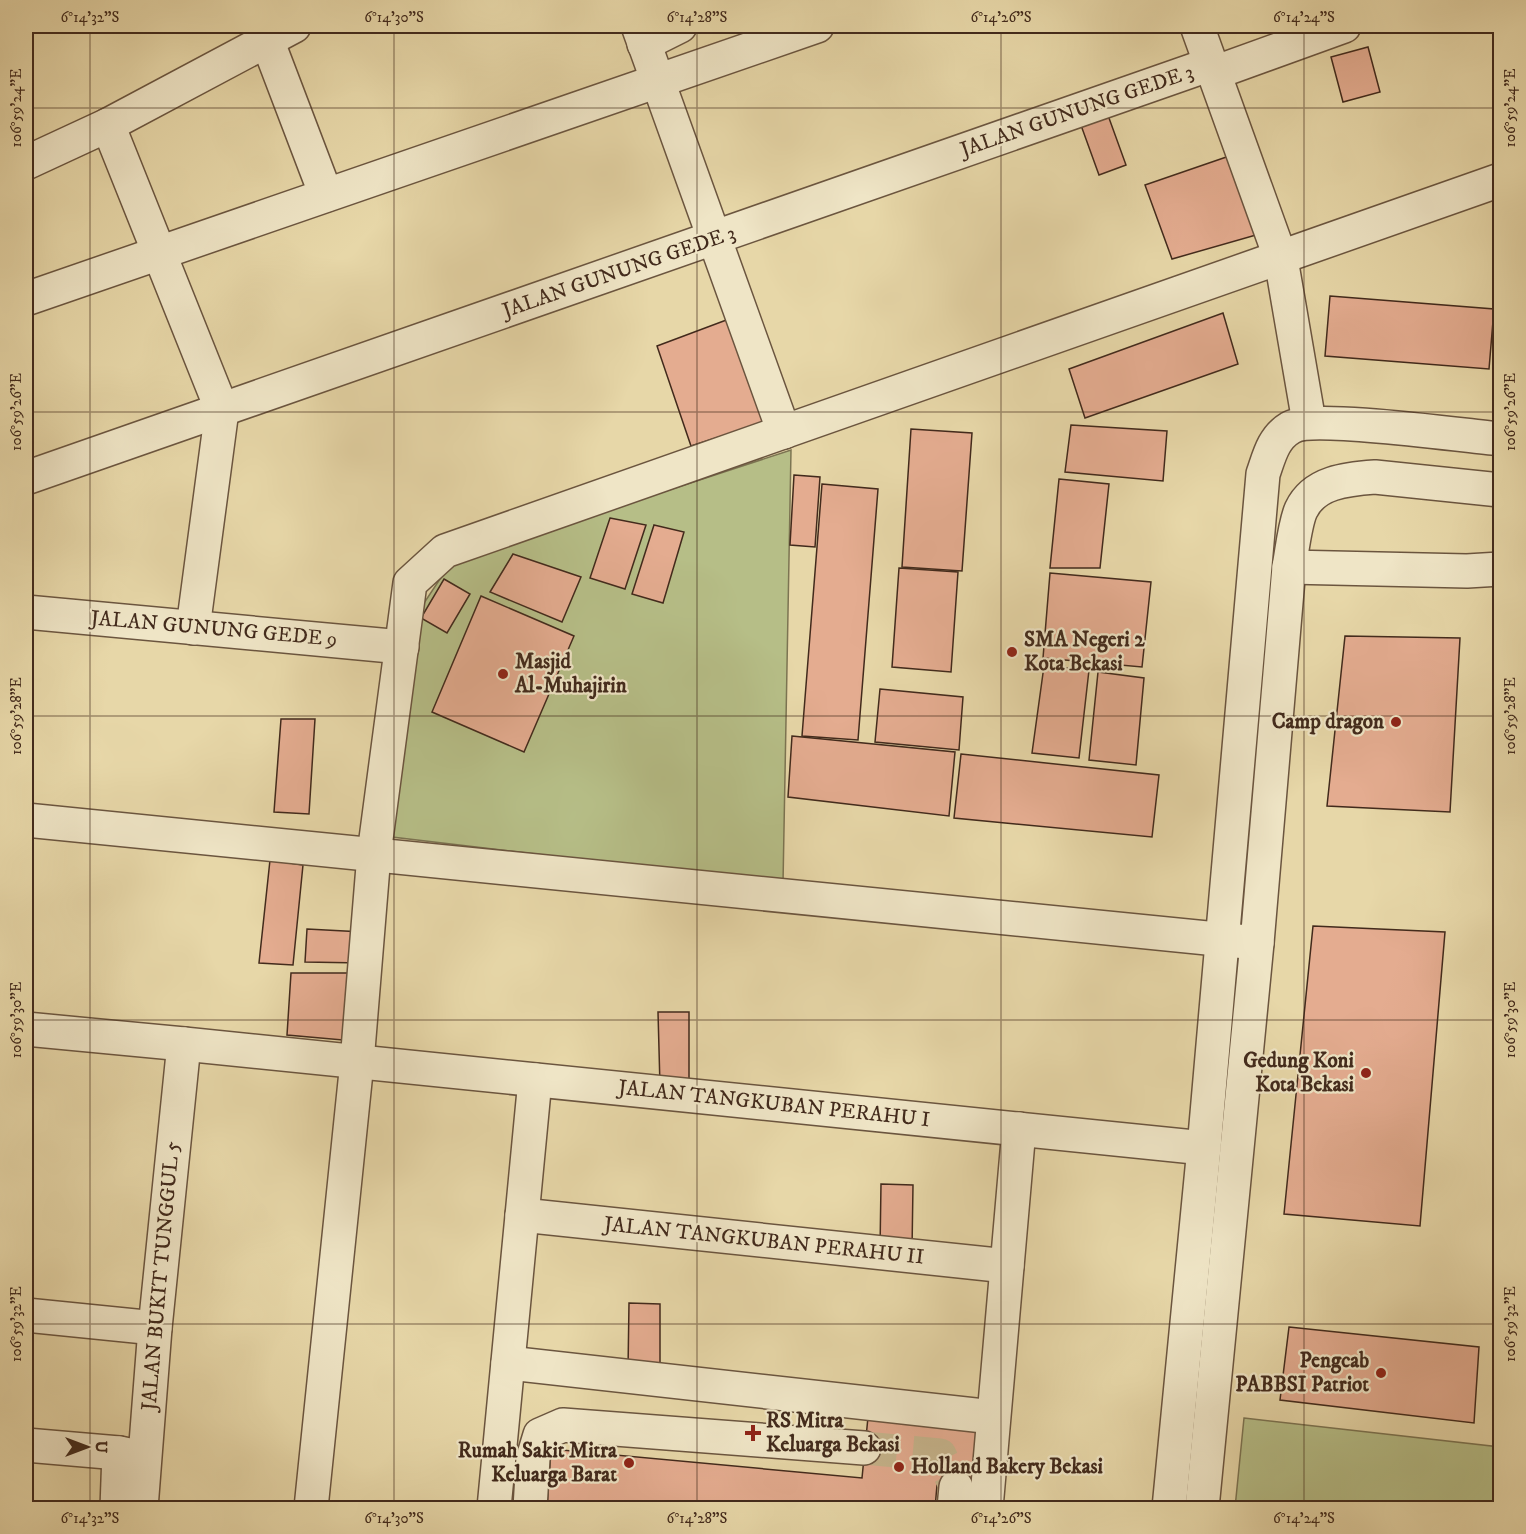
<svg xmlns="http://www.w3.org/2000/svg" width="1526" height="1534" font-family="'IM FELL DW Pica',serif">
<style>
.green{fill:#b6be87;stroke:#7c7452;stroke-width:1.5}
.building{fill:#e4ac90;stroke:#422a1c;stroke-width:1.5}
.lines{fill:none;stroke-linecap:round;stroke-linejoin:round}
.minor-tunnel{stroke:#c6b48c;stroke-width:33;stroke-dasharray:33 16;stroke-linecap:butt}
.minor-casing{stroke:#6b553f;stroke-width:36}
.minor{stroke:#efe5c6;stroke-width:33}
.ticks{fill:none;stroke:#422a1c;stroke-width:1.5;stroke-opacity:0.45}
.poi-dot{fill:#8f2418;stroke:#efe5c6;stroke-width:2}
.labels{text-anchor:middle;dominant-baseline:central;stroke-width:4.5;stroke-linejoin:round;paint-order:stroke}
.street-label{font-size:21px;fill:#422a1c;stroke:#efe5c6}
.poi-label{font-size:21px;font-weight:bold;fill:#422a1c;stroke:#efe5c6;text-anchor:start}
.neatline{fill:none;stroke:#422a1c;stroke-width:2}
.ticks-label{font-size:15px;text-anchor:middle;fill:#422a1c}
</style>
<rect width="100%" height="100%" fill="#e7d7a8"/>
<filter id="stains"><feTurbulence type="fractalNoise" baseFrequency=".00333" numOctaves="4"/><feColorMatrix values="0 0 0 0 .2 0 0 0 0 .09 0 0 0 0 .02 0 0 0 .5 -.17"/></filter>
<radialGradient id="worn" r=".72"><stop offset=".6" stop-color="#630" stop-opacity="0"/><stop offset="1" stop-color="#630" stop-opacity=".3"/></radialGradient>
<g class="green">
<polygon points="791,450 783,883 392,837 416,615 452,561"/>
<polygon points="1244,1418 1500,1447 1500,1508 1235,1508"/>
</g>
<g class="building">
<polygon points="1368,47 1380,92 1343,102 1331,57"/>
<polygon points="1105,107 1126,165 1099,175 1078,117"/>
<polygon points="1238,153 1263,233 1172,259 1145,185"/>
<polygon points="1330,296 1494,309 1489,369 1325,356"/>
<polygon points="1223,313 1238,364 1085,418 1069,369"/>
<polygon points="737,316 772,420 691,446 657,346"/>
<polygon points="1497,326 1500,326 1500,378 1494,378"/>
<polygon points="1071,425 1167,431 1163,481 1065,472"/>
<polygon points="911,429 972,433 962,571 902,567"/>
<polygon points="794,475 820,477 815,547 790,545"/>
<polygon points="1059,479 1109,484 1100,568 1050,568"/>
<polygon points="822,484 878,489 858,740 802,736"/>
<polygon points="610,518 646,525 625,589 590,578"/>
<polygon points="654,525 684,532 663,603 632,594"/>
<polygon points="513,554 581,577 562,622 490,592"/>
<polygon points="899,568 958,572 951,672 892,667"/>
<polygon points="1050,573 1151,582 1142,667 1043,658"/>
<polygon points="444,579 470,594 447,633 421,618"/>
<polygon points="481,596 574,636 524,752 432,712"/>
<polygon points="1345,636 1460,638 1450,812 1327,806"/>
<polygon points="1044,666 1089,670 1079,758 1032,753"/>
<polygon points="1098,672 1144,678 1136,765 1089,760"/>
<polygon points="880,689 963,697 959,750 875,742"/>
<polygon points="281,719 315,719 309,814 274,812"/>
<polygon points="792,736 955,752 949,816 788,797"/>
<polygon points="961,754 1159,775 1152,837 954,818"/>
<polygon points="270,860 303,865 293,965 259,963"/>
<polygon points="1313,926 1445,932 1420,1226 1284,1214"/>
<polygon points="307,929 363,932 362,963 305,962"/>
<polygon points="291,973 359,973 354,1041 287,1035"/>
<polygon points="658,1012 689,1012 689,1086 660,1086"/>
<polygon points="881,1184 913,1185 912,1250 880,1250"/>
<polygon points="629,1303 660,1304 660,1370 628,1370"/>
<polygon points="1289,1327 1479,1347 1474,1423 1280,1400"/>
<polygon points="869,1407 980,1419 975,1488 937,1485 935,1508 547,1508 551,1449 862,1478"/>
</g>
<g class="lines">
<polyline class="minor-tunnel" points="864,1448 940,1455 956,1487"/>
<g class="minor-casing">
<g id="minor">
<polyline points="638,26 784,432"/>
<polyline points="1197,26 1281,259 1309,422"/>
<polyline points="267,40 326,195"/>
<polyline points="644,44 680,26"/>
<polyline points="1214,73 1344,26"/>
<polyline points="108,125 222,410 193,628"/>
<polyline points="26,163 108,125 294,26"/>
<polyline points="26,299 817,26"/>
<polyline points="26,478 1211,64"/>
<polyline points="1289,567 1467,571 1500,569"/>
<polyline points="26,612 402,647"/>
<polyline points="26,820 1257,943"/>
<polyline points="26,1029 184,1044 1204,1148"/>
<polyline points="522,1215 1007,1266"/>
<polyline points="26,1315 155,1328"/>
<polyline points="508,1363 993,1417"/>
<polyline points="26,1445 119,1453 144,1458"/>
<polyline points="117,1508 119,1453"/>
<polyline points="141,1508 155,1328 184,1044"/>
<polyline points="311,1508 357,1062 374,854 410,583 445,551 1500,180"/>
<polyline points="494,1508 535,1080"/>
<polyline points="530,1508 533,1458 540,1435 563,1425 864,1448"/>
<polyline points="954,1508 956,1487"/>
<polyline points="986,1508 1019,1129"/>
<path d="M1169,1508L1204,1148L1263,474C1269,457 1273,438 1290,428C1311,414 1467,436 1500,439"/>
<path d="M1202,1508L1257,943L1289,567C1292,552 1295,523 1301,510C1314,482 1347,479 1375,477L1500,490"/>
</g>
</g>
<use href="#minor" class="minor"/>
</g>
<path class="ticks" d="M90,26V1508M394,26V1508M697,26V1508M1001,26V1508M1304,26V1508M26,108H1500M26,412H1500M26,716H1500M26,1020H1500M26,1324H1500"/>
<g class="poi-dot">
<circle cx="1012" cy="652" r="6"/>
<circle cx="503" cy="674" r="6"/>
<circle cx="1396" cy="722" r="6"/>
<circle cx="1366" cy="1073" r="6"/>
<circle cx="1381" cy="1373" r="6"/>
<path d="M750 1424h6v6h6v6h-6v6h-6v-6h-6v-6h6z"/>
<circle cx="629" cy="1463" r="6"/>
<circle cx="899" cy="1467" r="6"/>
</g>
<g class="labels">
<g class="street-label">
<text transform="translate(1077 111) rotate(-19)">JALAN GUNUNG GEDE 3</text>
<text transform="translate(619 272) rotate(-19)">JALAN GUNUNG GEDE 3</text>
<text transform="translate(214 629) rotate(5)">JALAN GUNUNG GEDE 9</text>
<text transform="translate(774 1104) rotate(6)">JALAN TANGKUBAN PERAHU I</text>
<text transform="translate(764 1241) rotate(6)">JALAN TANGKUBAN PERAHU II</text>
<text transform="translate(161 1276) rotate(-85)">JALAN BUKIT TUNGGUL 5</text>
</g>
<g class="poi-label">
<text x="1024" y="640">SMA Negeri 2<tspan x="1024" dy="24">Kota Bekasi</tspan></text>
<text x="515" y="662">Masjid<tspan x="515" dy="24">Al-Muhajirin</tspan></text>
<text x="1384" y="722" text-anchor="end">Camp dragon</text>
<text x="1354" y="1061" text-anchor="end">Gedung Koni<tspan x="1354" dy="24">Kota Bekasi</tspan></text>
<text x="1369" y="1361" text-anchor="end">Pengcab<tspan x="1369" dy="24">PABBSI Patriot</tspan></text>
<text x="766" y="1421">RS Mitra<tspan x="766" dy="24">Keluarga Bekasi</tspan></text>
<text x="617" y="1451" text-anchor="end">Rumah Sakit Mitra<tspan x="617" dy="24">Keluarga Barat</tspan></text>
<text x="911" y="1467">Holland Bakery Bekasi</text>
</g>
</g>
<rect width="1526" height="1534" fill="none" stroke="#e7d7a8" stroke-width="66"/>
<g transform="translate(87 1447) rotate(90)" stroke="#efe5c6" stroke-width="4.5" paint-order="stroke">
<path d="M0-4.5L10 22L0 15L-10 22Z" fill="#422a1c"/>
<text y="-9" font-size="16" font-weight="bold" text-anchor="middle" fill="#422a1c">U</text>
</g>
<rect x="33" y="33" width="1460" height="1468" class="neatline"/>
<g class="ticks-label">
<text x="90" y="22">6°14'32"S</text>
<text x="394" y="22">6°14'30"S</text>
<text x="697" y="22">6°14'28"S</text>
<text x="1001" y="22">6°14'26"S</text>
<text x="1304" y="22">6°14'24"S</text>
<text transform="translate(1510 108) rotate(-90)" y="5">106°59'24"E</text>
<text transform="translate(16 108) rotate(-90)" y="5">106°59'24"E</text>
<text transform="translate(1510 412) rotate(-90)" y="5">106°59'26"E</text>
<text transform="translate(16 412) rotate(-90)" y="5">106°59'26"E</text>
<text transform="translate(1510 716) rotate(-90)" y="5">106°59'28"E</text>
<text transform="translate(16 716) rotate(-90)" y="5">106°59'28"E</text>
<text transform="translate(16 1020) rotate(-90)" y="5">106°59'30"E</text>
<text transform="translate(1510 1020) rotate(-90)" y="5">106°59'30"E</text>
<text transform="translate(16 1324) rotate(-90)" y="5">106°59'32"E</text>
<text transform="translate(1510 1324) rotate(-90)" y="5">106°59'32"E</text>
<text x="90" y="1523">6°14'32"S</text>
<text x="394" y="1523">6°14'30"S</text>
<text x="697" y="1523">6°14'28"S</text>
<text x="1001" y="1523">6°14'26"S</text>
<text x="1304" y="1523">6°14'24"S</text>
</g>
<rect width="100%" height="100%" filter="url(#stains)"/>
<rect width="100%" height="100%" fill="url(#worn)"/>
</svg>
